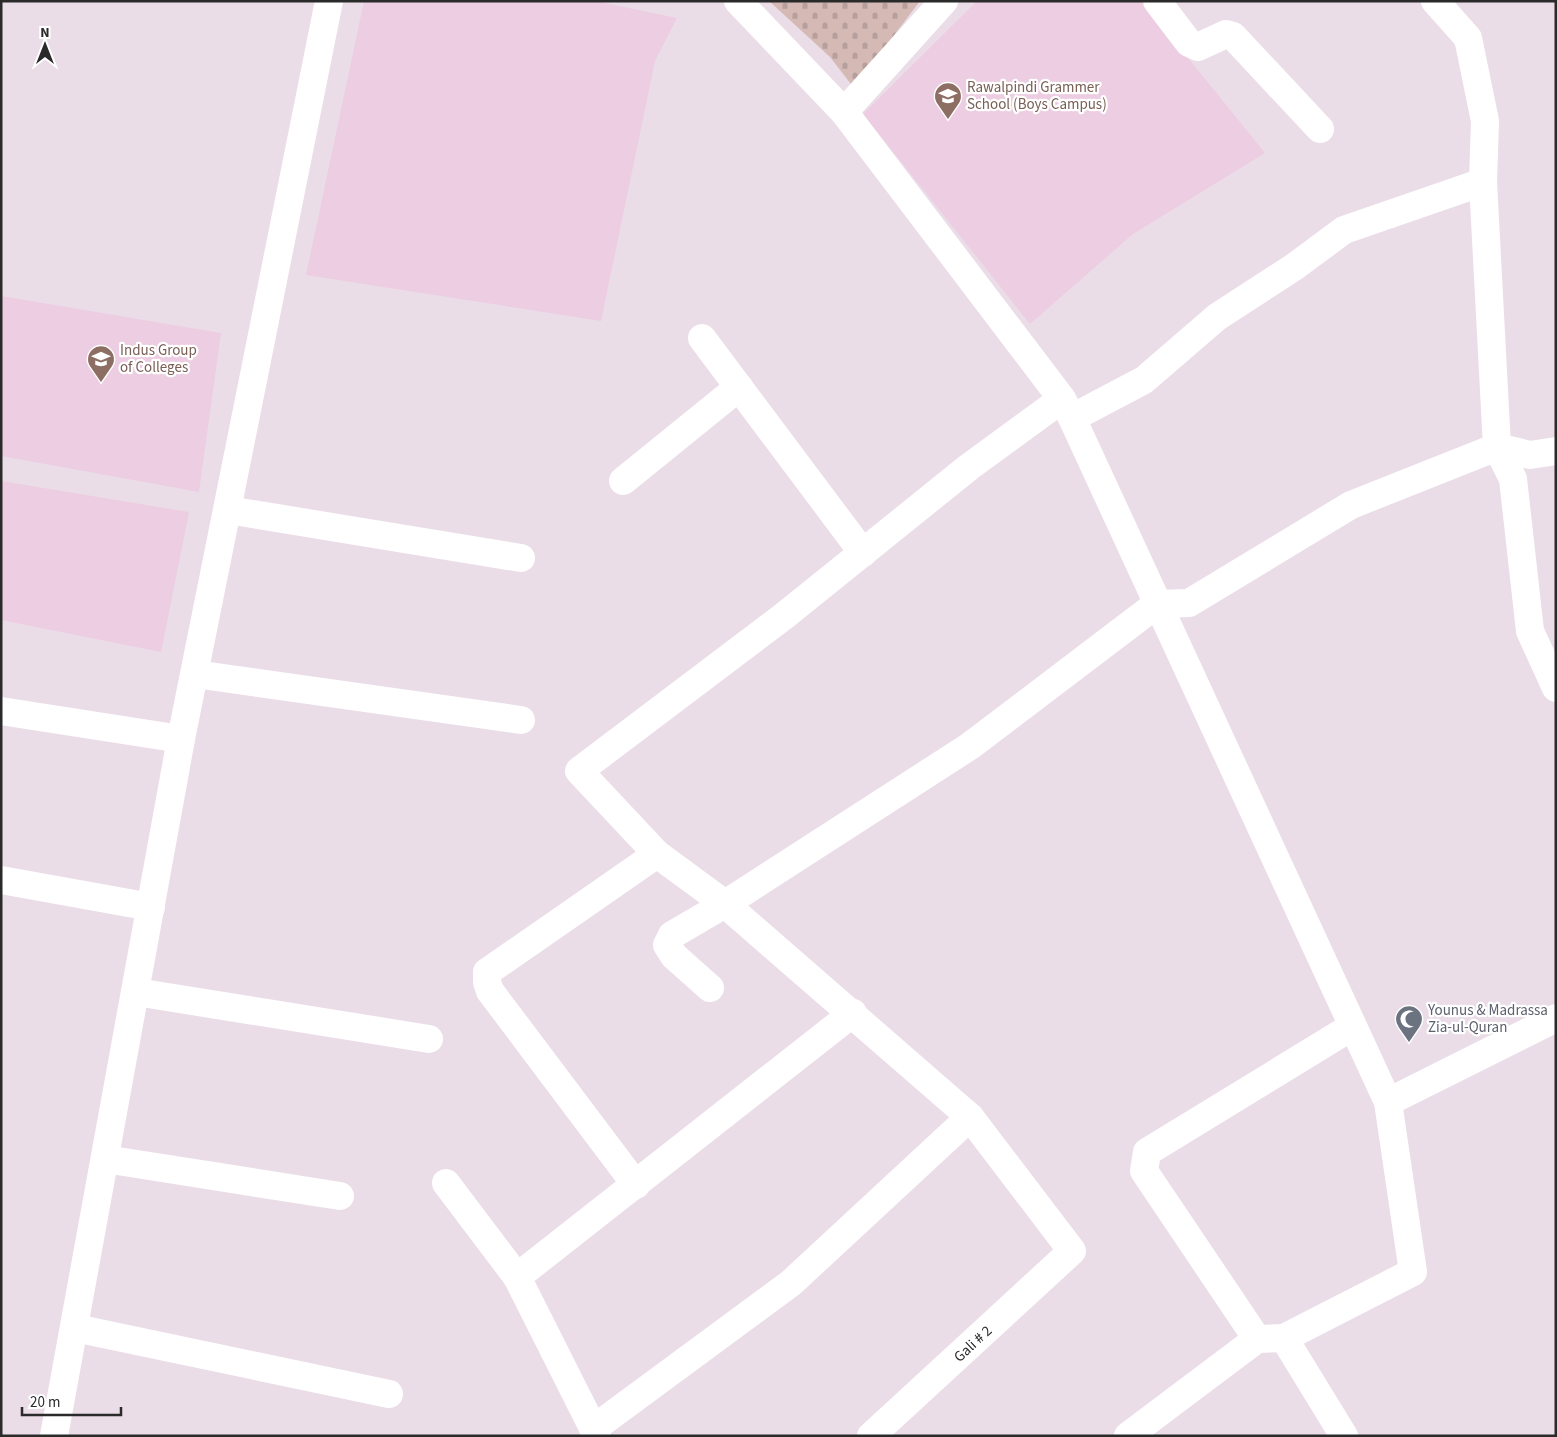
<svg xmlns="http://www.w3.org/2000/svg" width="1557" height="1437" font-family="'Source Sans 3',sans-serif">
<style>
.education{fill:#eccde2}
.cemetery{fill:url(#cemetery-stones)}
.lines{fill:none;stroke-linecap:round;stroke-linejoin:round}
.street{stroke:#fff;stroke-width:28}
.labels{text-anchor:middle;dominant-baseline:central;stroke-width:4.5;stroke-linejoin:round;paint-order:stroke}
.education-label{font-size:15px;fill:#785e54;stroke:#fff;text-anchor:start}
.worship-label{font-size:15px;fill:#5b616d;stroke:#fff;text-anchor:start}
.street-label{font-size:15px;fill:#2a2a2a;stroke:#fff}
</style>
<defs>
<pattern id="cemetery-stones" width="16" height="16" patternUnits="userSpaceOnUse" patternTransform="scale(1.25)"><rect width="16" height="16" fill="#d4b9b5"/><path d="M2 7V4a2 2 0 0 1 4 0v3zM10 15v-3a2 2 0 0 1 4 0v3z" fill="#b69f9c"/></pattern>
</defs>
<rect width="100%" height="100%" fill="#ebdde8"/>
<g class="education">
<polygon points="364,1 595,1 677,18 655,61 601,321 306,275"/>
<polygon points="977,1 1142,1 1265,153 1133,234 1030,324 863,114"/>
<polygon points="1,296 221,333 199,492 1,456"/>
<polygon points="1,481 189,512 161,652 1,620"/>
</g>
<polygon class="cemetery" points="769,1 920,1 854,88 830,57"/>
<g class="lines">
<g class="street">
<polyline points="738,1 844,112 1062,399 1072,418 1388,1102 1413,1272 1284,1338 1257,1339 1144,1171 1147,1152 1353,1026"/>
<polyline points="1157,1 1189,43 1198,47 1226,34 1233,36 1320,129"/>
<polyline points="1435,1 1468,38 1485,121 1483,182 1497,447 1513,479 1530,631 1556,688"/>
<polyline points="844,112 944,1"/>
<polyline points="702,338 863,553"/>
<polyline points="1072,418 1144,380 1217,317 1294,267 1344,230 1483,182"/>
<polyline points="623,481 739,387"/>
<polyline points="228,510 521,558"/>
<polyline points="195,674 521,720"/>
<polyline points="1,711 181,739"/>
<polyline points="1,880 151,907"/>
<polyline points="710,988 674,956 667,945 672,935 725,904 970,746 1157,604 1189,603 1351,505 1497,447 1530,455 1556,451"/>
<polyline points="136,992 429,1039"/>
<polyline points="1388,1102 1556,1018"/>
<polyline points="105,1159 340,1196"/>
<polyline points="446,1183 517,1277 597,1436"/>
<polyline points="636,1185 490,991 487,982 487,972 657,854"/>
<polyline points="517,1277 853,1013"/>
<polyline points="75,1328 389,1394"/>
<polyline points="1284,1338 1344,1436"/>
<polyline points="593,1429 791,1283 970,1117"/>
<polyline points="54,1436 181,739 329,1"/>
<polyline points="871,1436 1072,1251 970,1117 725,904 657,854 579,771 784,616 969,467 1062,399"/>
<polyline points="1128,1436 1257,1339"/>
</g>
</g>
<defs>
<g id="school-pin" transform="scale(1.4375)"><path d="M0 17L-7.5 6A9.5 9.5 0 1 1 7.5 6Z" fill="#8d6e63" stroke="#fff"/><path d="M0-5L7-2L0 1L-7-2ZM-4 1L0 2.5L4 1V4Q0 6-4 4Z" fill="#fff"/></g>
<g id="university-pin" transform="scale(1.4375)"><path d="M0 17L-7.5 6A9.5 9.5 0 1 1 7.5 6Z" fill="#8d6e63" stroke="#fff"/><path d="M0-5L7-2L0 1L-7-2ZM-4 1L0 2.5L4 1V4Q0 6-4 4Z" fill="#fff"/></g>
<g id="mosque-pin" transform="scale(1.4375)"><path d="M0 17L-7.5 6A9.5 9.5 0 1 1 7.5 6Z" fill="#6b7280" stroke="#fff"/><path d="M3.5-4.9A6 6 0 1 0 3.5 4.9A5 5 0 1 1 3.5-4.9Z" fill="#fff"/></g>
</defs>
<g fill-rule="evenodd">
<use href="#school-pin" x="948" y="96"/>
<use href="#university-pin" x="101" y="359"/>
<use href="#mosque-pin" x="1409" y="1019"/>
</g>
<g class="labels">
<g class="education-label">
<text x="967" y="87">Rawalpindi Grammer<tspan x="967" dy="17">School (Boys Campus)</tspan></text>
<text x="120" y="350">Indus Group<tspan x="120" dy="17">of Colleges</tspan></text>
</g>
<g class="worship-label">
<text x="1428" y="1010">Younus &amp; Madrassa<tspan x="1428" dy="17">Zia-ul-Quran</tspan></text>
</g>
<g class="street-label">
<text transform="translate(973 1344) rotate(-43)">Gali # 2</text>
</g>
</g>
<rect width="1557" height="1437" fill="none" stroke="#2a2a2a" stroke-width="5"/>
<g transform="translate(45 45)" stroke="#ffffff" stroke-width="4" paint-order="stroke">
<path d="M0-4L9 19L0 12L-9 19Z" fill="#2a2a2a"/>
<text y="-8" font-size="14" font-weight="bold" text-anchor="middle" fill="#2a2a2a">N</text>
</g>
<path d="M22 1407v8h99v-8" fill="none" stroke="#2a2a2a" stroke-width="2.5"/>
<text x="30" y="1407" font-size="15" fill="#2a2a2a" stroke="#ffffff" stroke-width="4" paint-order="stroke">20 m</text>
</svg>
